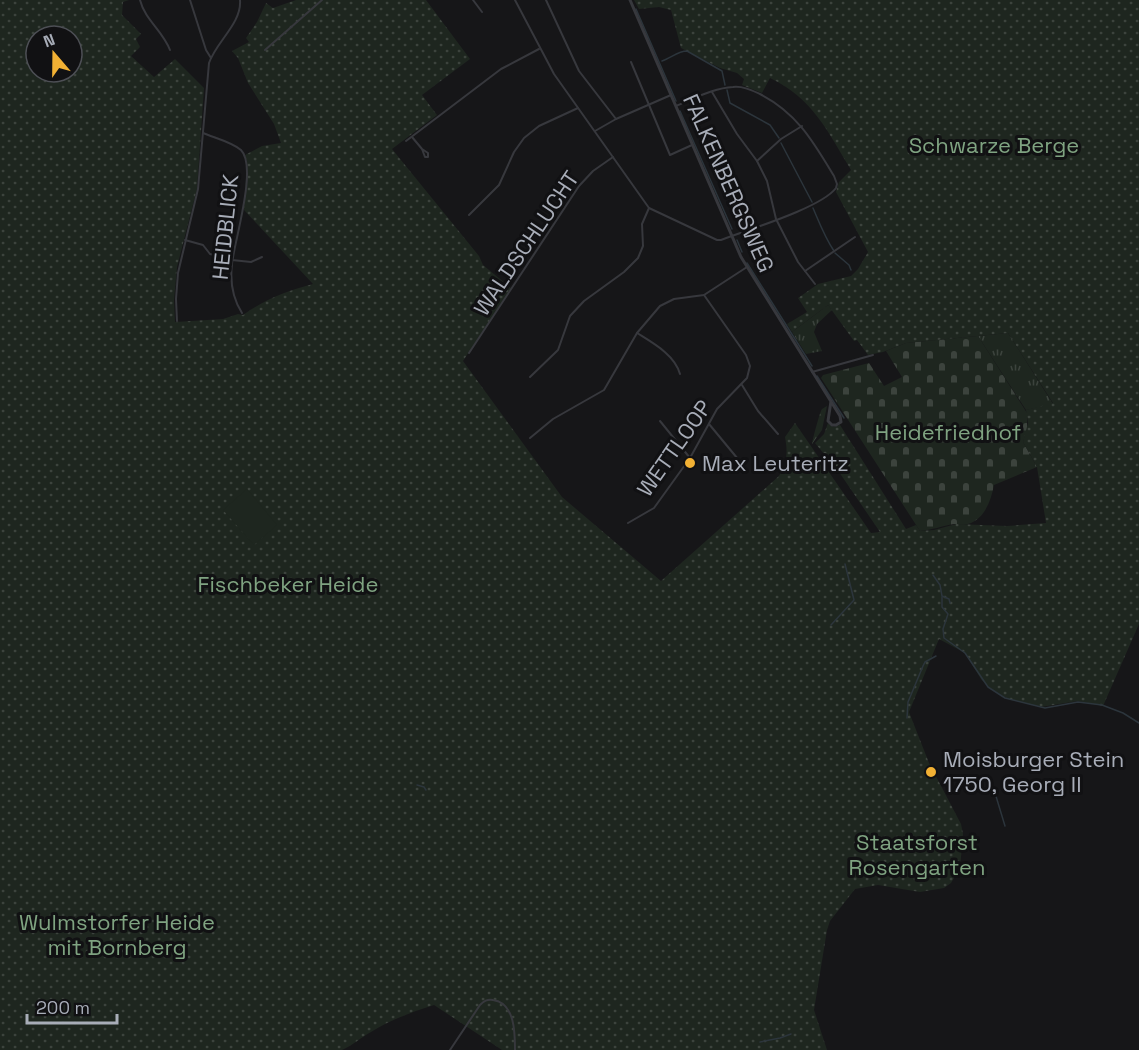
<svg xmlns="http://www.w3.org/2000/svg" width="1139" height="1050" font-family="'Space Grotesk',sans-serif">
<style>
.grass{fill:url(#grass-tufts)}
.forest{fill:url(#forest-firs)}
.cemetery{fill:url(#cemetery-stones)}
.park{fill:url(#park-dots);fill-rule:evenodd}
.garden{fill:#1e261f}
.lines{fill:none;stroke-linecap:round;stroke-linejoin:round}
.stream{stroke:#2c353c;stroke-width:1.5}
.minor{stroke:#37383d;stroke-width:2}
.tertiary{stroke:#37383d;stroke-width:3}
.poi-dot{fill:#f2b134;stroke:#111113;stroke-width:2}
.labels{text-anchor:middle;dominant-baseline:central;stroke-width:6;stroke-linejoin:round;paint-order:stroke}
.park-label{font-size:22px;fill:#7fa381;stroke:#111113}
.street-label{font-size:22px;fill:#a8adb8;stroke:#111113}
.poi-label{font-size:22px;fill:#a8adb8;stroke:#111113;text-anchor:start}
</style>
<defs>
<pattern id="grass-tufts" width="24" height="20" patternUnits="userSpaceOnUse" patternTransform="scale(1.5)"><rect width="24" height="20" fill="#1e261f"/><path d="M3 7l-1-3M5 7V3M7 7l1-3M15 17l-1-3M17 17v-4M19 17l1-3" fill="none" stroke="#3c433d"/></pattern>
<pattern id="forest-firs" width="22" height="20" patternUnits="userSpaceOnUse" patternTransform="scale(1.5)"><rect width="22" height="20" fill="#1e261f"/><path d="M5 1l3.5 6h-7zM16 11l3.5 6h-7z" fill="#3c433d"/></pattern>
<pattern id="cemetery-stones" width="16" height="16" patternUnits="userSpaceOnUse" patternTransform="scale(1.5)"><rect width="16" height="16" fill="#1e261f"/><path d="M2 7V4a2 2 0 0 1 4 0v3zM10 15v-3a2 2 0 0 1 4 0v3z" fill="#3c433d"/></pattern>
<pattern id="park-dots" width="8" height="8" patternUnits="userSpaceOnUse" patternTransform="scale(1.5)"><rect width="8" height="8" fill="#1e261f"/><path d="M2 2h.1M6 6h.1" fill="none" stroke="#3c433d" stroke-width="1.8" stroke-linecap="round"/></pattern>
</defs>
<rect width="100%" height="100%" fill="#161618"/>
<g class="grass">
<polygon points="828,305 832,310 817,324 814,332 822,351 806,354 792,332"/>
<polygon points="1008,333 1053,404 1026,410 978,336"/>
</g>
<path class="forest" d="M827,406L822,430L812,444C812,442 820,411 822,409C824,408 825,407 827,406Z"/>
<path class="cemetery" d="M978,336L1027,413V430L1023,442L1037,467L994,485C991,500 985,519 968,524C964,525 958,524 954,524C942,526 932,530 920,531L821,378L823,375L869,363L884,386L902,377L886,351L906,343Z"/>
<path class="park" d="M0,0H129L123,2L122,15L141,34L136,39L140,47L131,56L154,77L175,59L204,88L197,189L177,267L174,300L175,322L223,319L238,314L243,315C265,299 287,291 313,284L244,210L247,162L245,155L262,146L281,143L274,124L248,83L238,58L232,51L249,42L246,38L257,22L266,3L273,8L296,0H426L470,59L422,95L437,115L392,149L479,256L483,265L511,288L463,361L562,497L661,581L779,476C787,462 788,453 785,437L795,423L871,533L880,532L839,472L815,443L824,434L828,423L833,427L840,425L906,529L916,525L920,531L934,530L956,524L1007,526L1046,523L1037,467L1023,442L1028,423L1026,410L1053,403L1008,333L906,343L883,352L868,355L857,340L854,341L828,305L792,332L787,324L807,312L798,298L818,284L851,276L858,269L868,252L836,192L839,182L851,170C827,130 813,99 770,78L762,93L742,85L744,79L737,73L720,68L681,48L671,10L659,7L639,9L634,0H1139V624L1103,706L1078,701L1041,707L1008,699L989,687L981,679L965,653L939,639L909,712L929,763L961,824L963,834L960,868L951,883L944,888L920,892L878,885L855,889L830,921L827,930L814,1010L827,1050H502L434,1005C412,1012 390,1020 371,1032C360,1038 353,1045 342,1050H0ZM36,36H72V72H36Z"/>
<polygon class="garden" points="247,489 277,525 254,545 223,510"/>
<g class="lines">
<g class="stream">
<polyline points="636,9 676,101"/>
<path d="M662,61C671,58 678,51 687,51L722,71L725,85"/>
<polyline points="727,90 730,103 770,125 779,138"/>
<polyline points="680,111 732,229"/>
<polyline points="781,143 812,202"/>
<path d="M813,208C819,222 825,238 834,251"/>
<polyline points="737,240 742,252"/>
<polyline points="835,253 849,265 851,270"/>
<polyline points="747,263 812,366"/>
<polyline points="817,376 844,418"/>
<polyline points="933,575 940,585 942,596 949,599 950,603"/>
<polyline points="942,597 942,607 948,614 943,629 944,638 965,653 988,687 1005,698 1045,708 1078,702 1102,705 1123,713 1139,723"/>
<polyline points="831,625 854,600 845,564"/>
<polyline points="907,718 908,702 923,666 925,662 936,656"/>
<polyline points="417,785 424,787 426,790"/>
<polyline points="995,793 1005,826"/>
<polyline points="760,1042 780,1038 791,1034"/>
</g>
<g class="minor">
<path d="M140,0C145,20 163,31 170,50"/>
<polyline points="190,0 206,50 211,58"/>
<polyline points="473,0 482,12"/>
<path d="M515,0L554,74L649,208L717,240H721C747,230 821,208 836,188L837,184L834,176C813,141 797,113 760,94C751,90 743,86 733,87C713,88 694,99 676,106"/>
<polyline points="546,0 579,71 616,119"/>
<polyline points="265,50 322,0"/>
<polyline points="631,62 670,155 692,145"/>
<polyline points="712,92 737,134 757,161 767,181 776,219 798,262 815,284"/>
<polyline points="595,131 616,119 671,95"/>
<path d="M203,133C215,138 232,142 241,150C258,167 234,242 232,264C230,281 233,299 242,313"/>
<polyline points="412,137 422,149 428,153 428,157 425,157 422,149"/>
<polyline points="406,141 501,69 539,49"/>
<polyline points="757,161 781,139 802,126"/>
<polyline points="469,215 499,185 514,152 524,138 539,126 578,108"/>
<polyline points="185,240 203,245 210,254 232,260 251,262 262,257"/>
<polyline points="805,271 855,237"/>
<path d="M177,321L176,299L178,273L198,189L209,63C216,42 242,23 240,0"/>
<path d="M637,333C653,343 675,355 680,374"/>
<polyline points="469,353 579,186 593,171 613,157"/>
<polyline points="812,372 873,355"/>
<polyline points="530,377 558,350 570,316 584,301 624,272 638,258 643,246 642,224 649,208"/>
<polyline points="742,385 758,411 778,434"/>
<polyline points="660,421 690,458"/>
<polyline points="709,424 747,470"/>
<polyline points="530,438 553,419 604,390 637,333 660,306 674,299 704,295 747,267"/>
<polyline points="628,523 654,508 690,458 717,409 747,378 750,366 746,355 704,295"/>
<path d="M450,1050L480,1005C484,1001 487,999 493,1000C515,1003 515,1033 515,1050"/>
</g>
<polyline class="tertiary" points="630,0 741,257 840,416 841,422 836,425 832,425 828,421 831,401"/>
</g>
<g class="poi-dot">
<circle cx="690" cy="463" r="6"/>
<circle cx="931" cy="772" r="6"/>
</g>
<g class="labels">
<g class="park-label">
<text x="994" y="145">Schwarze Berge</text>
<text x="948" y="432">Heidefriedhof</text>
<text x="288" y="584">Fischbeker Heide</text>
<text x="917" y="842">Staatsforst<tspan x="917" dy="25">Rosengarten</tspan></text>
<text x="117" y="922">Wulmstorfer Heide<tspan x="117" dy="25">mit Bornberg</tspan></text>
</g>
<g class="street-label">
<text transform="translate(729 183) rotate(66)">FALKENBERGSWEG</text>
<text transform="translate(225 227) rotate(-84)">HEIDBLICK</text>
<text transform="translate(526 243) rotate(-56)">WALDSCHLUCHT</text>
<text transform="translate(674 448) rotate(-55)">WETTLOOP</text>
</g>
<g class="poi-label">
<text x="702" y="463">Max Leuteritz</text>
<text x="943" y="759">Moisburger Stein<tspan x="943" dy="25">1750, Georg II</tspan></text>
</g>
</g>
<g transform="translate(54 54) rotate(340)"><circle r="28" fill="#111113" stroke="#4d4f55" stroke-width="1.5"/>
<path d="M0-4.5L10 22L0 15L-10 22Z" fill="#f2b134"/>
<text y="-9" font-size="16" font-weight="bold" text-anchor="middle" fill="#a8adb8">N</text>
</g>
<path d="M27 1014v9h90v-9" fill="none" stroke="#a8adb8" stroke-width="3"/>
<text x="36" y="1014" font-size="18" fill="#a8adb8" stroke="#111113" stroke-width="4.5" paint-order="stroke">200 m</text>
</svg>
